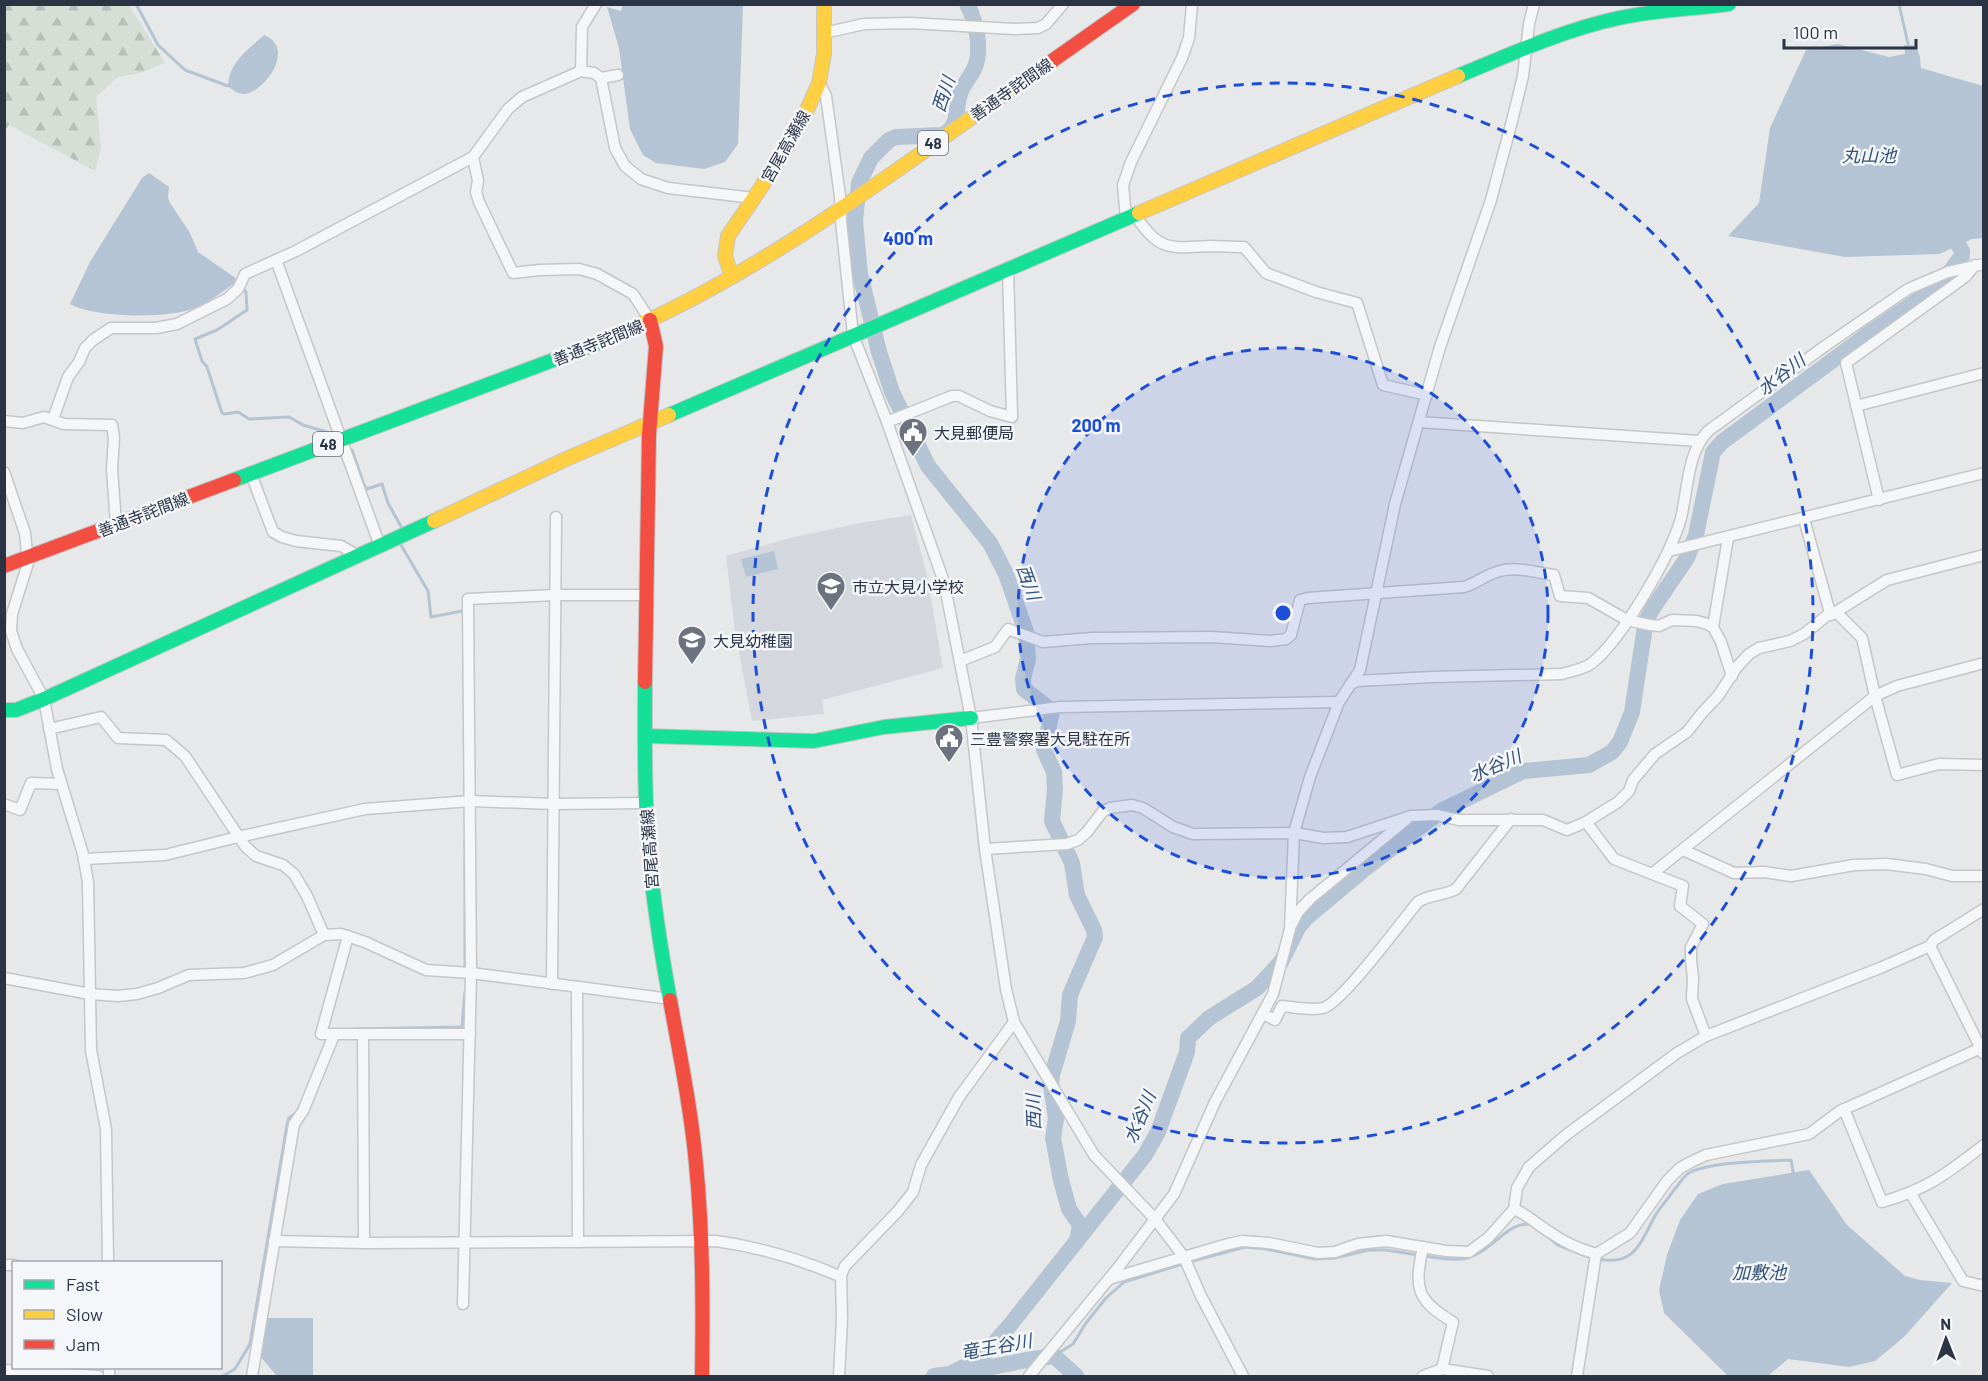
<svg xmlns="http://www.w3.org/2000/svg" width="1988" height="1381" font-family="Barlow,'Noto Sans JP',sans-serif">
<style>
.built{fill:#d4d7dd}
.forest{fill:url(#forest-firs)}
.water{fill:#b4c4d5}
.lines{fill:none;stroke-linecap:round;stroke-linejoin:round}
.stream{stroke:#b4c4d5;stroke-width:3}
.river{stroke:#b4c4d5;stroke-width:16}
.street-casing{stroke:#c4c6c8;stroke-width:13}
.fast-casing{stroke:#c4c6c8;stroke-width:16}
.slow-casing{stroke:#c4c6c8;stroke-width:16}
.jam-casing{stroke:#c4c6c8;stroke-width:16}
.street{stroke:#f5f6f7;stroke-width:10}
.fast{stroke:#16e098;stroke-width:14}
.slow{stroke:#ffcf43;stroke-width:14}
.jam{stroke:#f24e42;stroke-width:14}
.ring{fill:none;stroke:#1d4ed8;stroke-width:3;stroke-dasharray:10 8}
.labels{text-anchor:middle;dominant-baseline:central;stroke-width:5;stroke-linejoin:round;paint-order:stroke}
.shield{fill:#f4f6f9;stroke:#676e7b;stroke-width:1.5}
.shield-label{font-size:15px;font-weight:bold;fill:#2b3445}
.street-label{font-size:16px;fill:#2b3445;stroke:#f4f6f9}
.poi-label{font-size:16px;fill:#2b3445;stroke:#f4f6f9;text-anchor:start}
.water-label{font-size:18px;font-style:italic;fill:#34527a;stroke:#f4f6f9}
.centre{fill:#1d4ed8;stroke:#f4f6f9;stroke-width:3}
.ring-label{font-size:18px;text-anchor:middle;font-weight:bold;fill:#1d4ed8;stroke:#f4f6f9;stroke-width:5;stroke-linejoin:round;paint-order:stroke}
</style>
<defs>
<pattern id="forest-firs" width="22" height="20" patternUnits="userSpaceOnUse" patternTransform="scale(1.5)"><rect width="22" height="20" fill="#d6ded6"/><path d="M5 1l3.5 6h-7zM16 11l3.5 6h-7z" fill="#b8bfb9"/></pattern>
</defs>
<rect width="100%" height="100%" fill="#e6e8ea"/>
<polygon class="built" points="911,515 926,571 943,668 822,700 824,714 752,721 735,631 726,556 790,538 860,523"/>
<polygon class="forest" points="5,4 129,5 165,63 140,73 118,77 96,97 101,148 95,171 9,125 5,130"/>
<g class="water">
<polygon points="623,5 743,5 738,144 725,162 704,169 656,163 643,155 630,129 619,48 607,7 621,11"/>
<path d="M264,35C297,48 264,92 245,94C239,94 233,91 228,86C229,62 248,50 264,35Z"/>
<path d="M1838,44L1889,57L1905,54L1904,45H1913C1921,52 1920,59 1921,68L1983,86V238L1972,239L1939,254L1845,257L1728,236L1759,203L1770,128L1806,50Z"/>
<path d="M149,173L169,187L168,198L170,203L190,233L198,252L240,281L237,287L232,285C220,294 208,302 195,308C169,319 94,318 70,304L90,262L142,178Z"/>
<polygon points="774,551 778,569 746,577 741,559"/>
<polygon points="1809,1170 1847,1225 1905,1276 1920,1280 1952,1283 1904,1337 1875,1361 1849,1367 1788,1359 1768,1376 1728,1376 1664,1313 1659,1290 1667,1255 1680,1220 1698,1194 1723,1184"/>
<polygon points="266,1318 313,1318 313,1375 277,1376 259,1355"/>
</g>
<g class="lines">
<g class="stream">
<polyline points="136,4 158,45 185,70 228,86"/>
<polyline points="1899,4 1908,44"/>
<polyline points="243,288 246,292 247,310 217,330 195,339 202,361 207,367 222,413 225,414 238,412 249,419 289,417 303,425 330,433"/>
<polyline points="352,450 364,485 367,489 382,484 388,503 403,530"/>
<polyline points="401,545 428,591 431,617 462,611 464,614"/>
<polyline points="465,839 465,968"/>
<polyline points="354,1029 462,1027 465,992"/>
<polyline points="1547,1236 1558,1245 1586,1256"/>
<path d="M1425,1256C1439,1258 1453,1261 1467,1258C1493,1251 1509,1219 1532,1225"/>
<path d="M1599,1259C1635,1266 1640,1243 1655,1216C1660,1207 1668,1199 1674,1190C1679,1185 1683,1176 1689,1173C1708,1162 1767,1161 1791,1160L1794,1176"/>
<polyline points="1189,1262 1245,1247 1266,1249 1315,1259 1335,1258 1369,1250 1386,1250 1418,1255"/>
<polyline points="1054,1356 1073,1344 1086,1323 1106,1298 1124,1282 1183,1264"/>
<polyline points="223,1376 235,1369 250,1344 287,1125 289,1118 296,1113"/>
</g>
<g class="river">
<path d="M967,4C976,21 983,51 974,69C970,78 963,84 960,94C955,108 960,128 942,135L896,137L889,140L871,158L859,183L855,221L860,274L879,352L892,392L928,466L990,543L1006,574L1026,632L1028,659L1023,679L1024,689L1052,711L1044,750L1054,772L1055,789L1052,821L1072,863L1077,895L1094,930L1095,937L1070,995L1068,1021L1052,1075L1051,1085L1056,1119L1053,1138L1061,1180L1069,1209L1080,1225L1077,1241"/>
<path d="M963,1372C994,1368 1023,1359 1054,1356L1076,1376"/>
<polyline points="934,1376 950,1374 981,1358 1010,1325 1145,1155 1158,1132 1187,1052 1188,1038 1209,1018 1257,988 1281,962 1298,928 1306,918 1362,871 1441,811 1523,771 1589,765 1612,752 1620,742 1632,712 1644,633 1647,619 1653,608 1687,558 1696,535 1713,452 1722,442 1871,332 1939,286 1962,256 1962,251 1947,227"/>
</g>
<g class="street-casing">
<g id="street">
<polyline points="824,33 864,24 910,23 1014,29 1038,28 1046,24 1063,4"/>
<polyline points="581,71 582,27 596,4"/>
<polyline points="601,78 618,75"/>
<polyline points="819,82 826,96 840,196 841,221 853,335 886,419 944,582 971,718 985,849 1006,989 1014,1022 1094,1155 1155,1219 1184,1257 1201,1296 1243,1376"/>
<polyline points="473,157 478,181 476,192 479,202 513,273 540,270 579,269 597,274 633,294 650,320"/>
<path d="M1135,215C1159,252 1170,248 1210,246C1221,246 1233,247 1244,247L1266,273L1316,292L1357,303L1383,385L1427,395"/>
<polyline points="1126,218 1123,185 1131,162 1182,58 1189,38 1192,4"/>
<polyline points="276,260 380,546"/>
<polyline points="1856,406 1984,373"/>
<polyline points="53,419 68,377 79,362 85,348 93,340 111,328 156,328 177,324 227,299 238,289 245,274 296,251 473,157 508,109 522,97 581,71 594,73 601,78 615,148 625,166 641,179 668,188 754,198"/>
<polyline points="4,421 23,423 44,417 64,424 112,425 114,438 112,469 116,524"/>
<polyline points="887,422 952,396 959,396 990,411 1012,417 1008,268"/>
<polyline points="1419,422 1699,441"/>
<polyline points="4,472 25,533 28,563 12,614 11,631 17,649 44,699 57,769 83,854 88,882 91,1050 106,1129 108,1262"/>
<polyline points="251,474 273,532 282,537 296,541 341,546 357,555"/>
<polyline points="1879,500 1846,363 1965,277 1975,265"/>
<polyline points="1804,519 1830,613"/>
<polyline points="1669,551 1984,473"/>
<polyline points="1836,612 1862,638 1875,696 1897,775 1939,764 1984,765"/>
<polyline points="1713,627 1728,538"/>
<path d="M960,661L995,647L1008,629L1043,642L1092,638L1212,637L1270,641L1286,639L1291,635L1300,600L1308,598L1464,587C1477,583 1487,574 1500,571C1515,566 1538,573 1554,575L1560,596L1588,598L1627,620L1650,625L1659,626L1672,620L1697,621L1707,624L1713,627L1721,642L1732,676"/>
<path d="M1351,684L1357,681L1432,677L1562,674C1572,671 1584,669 1592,663C1622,639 1671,555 1681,518C1688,489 1687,453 1708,431L1825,346L1908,289L1948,272L1984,264"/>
<polyline points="971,718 1060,707 1339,702"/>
<polyline points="49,729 101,717 118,738 166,740 185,756 245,846 256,856 283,865 294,874 307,896 324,935"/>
<polyline points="4,804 20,810 31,783 61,784"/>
<polyline points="1586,822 1614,859 1683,886 1680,906 1703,924 1691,947 1691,960 1693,978 1692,999 1706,1036"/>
<polyline points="985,849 1067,844 1078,840 1087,832 1103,811 1110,808 1132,805 1143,808 1173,827 1193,834 1294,833 1324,838 1347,837 1411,816 1437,815 1459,820 1543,820 1567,830 1586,822 1618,802 1629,791 1633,780 1655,754 1687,732 1702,713 1718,696 1737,667 1749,654 1759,648 1790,641 1804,634 1830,613 1831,615 1887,580 1984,555"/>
<polyline points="1683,850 1734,873 1764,872 1791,876 1854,865 1886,864 1926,869 1952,876 1984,876"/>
<polyline points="84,859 165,855 238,837 365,809 470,801 554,804 646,803"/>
<polyline points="1653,873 1875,696 1897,686 1984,663"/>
<polyline points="1292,924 1298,912 1310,899 1406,820"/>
<polyline points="348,936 321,1034 470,1034"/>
<polyline points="1930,946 1983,1053"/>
<polyline points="4,978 90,994 118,996 137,994 158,988 189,975 244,973 273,965 324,935 341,934 365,942 426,970 471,973 663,998"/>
<polyline points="552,984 556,517"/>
<polyline points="577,987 578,1242"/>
<path d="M1263,1014L1275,1020L1282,1006C1294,1007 1311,1011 1323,1008C1342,1003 1401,922 1418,902C1430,894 1444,896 1456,889L1511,819"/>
<polyline points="363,1035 364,1243"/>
<path d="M1844,1109L1882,1202C1928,1189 1946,1174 1984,1145"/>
<polyline points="1911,1194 1963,1281 1984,1286"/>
<path d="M1514,1209C1528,1215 1538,1225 1551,1233C1565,1243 1580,1249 1596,1254"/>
<path d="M274,1241L364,1243L716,1241C759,1247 797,1258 837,1275H841"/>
<path d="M1423,1247C1414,1288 1416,1300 1453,1322L1442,1369"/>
<polyline points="4,1265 14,1265"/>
<polyline points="1109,1279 1228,1244 1242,1241 1269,1243 1318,1253 1335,1252 1358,1244 1386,1241 1446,1251 1469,1252 1488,1238 1514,1209 1517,1188 1529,1167 1566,1135 1677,1053 1706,1036 1880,968 1930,946 1934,940 1984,909"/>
<polyline points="463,1304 471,973 468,599 555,595 645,595"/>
<polyline points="109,1368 109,1376"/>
<polyline points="4,1370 98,1376"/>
<polyline points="252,1376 294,1124 303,1111 334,1035"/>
<polyline points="839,1376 842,1319 841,1275 845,1266 898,1211 913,1192 921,1165 959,1097 1014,1022"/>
<polyline points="1029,1376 1117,1269 1174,1194 1215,1102 1273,994 1290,929 1294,833 1310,777 1339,702 1360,670 1395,504 1440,347 1491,200 1512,121 1523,76 1529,24 1534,4"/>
<polyline points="1423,1376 1442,1369 1488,1376"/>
<polyline points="1577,1376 1596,1254 1630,1233 1667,1181 1680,1168 1691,1162 1706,1155 1809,1134 1840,1111 1981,1048"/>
</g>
</g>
<g class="fast-casing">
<g id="fast">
<path d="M1458,76C1511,54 1563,30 1619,18C1655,10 1692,9 1729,4"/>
<polyline points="669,415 1139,213"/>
<polyline points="234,480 596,344 628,330"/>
<path d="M645,682C645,739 644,795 649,851C653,901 661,951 670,1000"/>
<polyline points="4,710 16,710 44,699 434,521"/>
<polyline points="646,736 814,741 884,727 971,718"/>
</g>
</g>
<g class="slow-casing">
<g id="slow">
<polyline points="1139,213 1458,76"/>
<polyline points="732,277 725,256 728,236 760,189 802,121 819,83 824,54 824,4"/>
<path d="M628,330C778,263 908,161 1042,68"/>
<polyline points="434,521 566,459 669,415"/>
</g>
</g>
<g class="jam-casing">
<g id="jam">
<polyline points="1042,68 1133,4"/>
<polyline points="4,566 234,480"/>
<polyline points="645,682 649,435 656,346 650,320"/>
<path d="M670,1000C680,1055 691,1109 696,1164C703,1235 703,1305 702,1376"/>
</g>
</g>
<use href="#street" class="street"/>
<use href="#fast" class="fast"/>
<use href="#slow" class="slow"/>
<use href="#jam" class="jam"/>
</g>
<circle cx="1283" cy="613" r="265" fill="#1d4ed8" fill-opacity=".12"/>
<g class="ring">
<circle cx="1283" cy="613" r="265"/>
<circle cx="1283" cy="613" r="530"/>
</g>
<defs>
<g id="civic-pin" transform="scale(1.5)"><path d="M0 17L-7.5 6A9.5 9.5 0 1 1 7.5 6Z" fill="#6c737f" stroke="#f4f6f9"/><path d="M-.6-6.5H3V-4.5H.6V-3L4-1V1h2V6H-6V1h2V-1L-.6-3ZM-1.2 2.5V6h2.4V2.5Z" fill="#fff"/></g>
<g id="school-pin" transform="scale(1.5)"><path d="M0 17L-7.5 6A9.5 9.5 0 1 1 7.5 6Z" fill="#6c737f" stroke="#f4f6f9"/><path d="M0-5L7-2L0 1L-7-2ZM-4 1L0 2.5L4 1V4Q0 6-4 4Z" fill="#fff"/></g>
</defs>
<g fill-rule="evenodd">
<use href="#civic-pin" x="913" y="432"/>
<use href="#school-pin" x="831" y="586"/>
<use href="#school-pin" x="692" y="640"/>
<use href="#civic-pin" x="949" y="738"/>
</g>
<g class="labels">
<g class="shield">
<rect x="918" y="131" width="30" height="24" rx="4.5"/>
<rect x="313" y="432" width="30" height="24" rx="4.5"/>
</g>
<g class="shield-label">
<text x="933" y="143">48</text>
<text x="328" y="444">48</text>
</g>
<g class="street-label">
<text transform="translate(1011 89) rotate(-35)">善通寺詫間線</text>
<text transform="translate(785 146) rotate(-60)">宮尾高瀬線</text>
<text transform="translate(598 342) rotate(-22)">善通寺詫間線</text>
<text transform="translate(143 514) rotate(-21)">善通寺詫間線</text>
<text transform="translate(649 849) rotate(-94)">宮尾高瀬線</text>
</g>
<g class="poi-label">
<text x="934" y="432">大見郵便局</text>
<text x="852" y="586">市立大見小学校</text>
<text x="713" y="640">大見幼稚園</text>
<text x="970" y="738">三豊警察署大見駐在所</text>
</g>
<g class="water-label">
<text transform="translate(943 94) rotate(-72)">西川</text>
<text x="1869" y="155">丸山池</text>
<text transform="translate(1781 374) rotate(-38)">水谷川</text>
<text transform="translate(1029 582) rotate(70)">西川</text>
<text transform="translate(1495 765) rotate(-23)">水谷川</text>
<text transform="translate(1033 1112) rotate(-92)">西川</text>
<text transform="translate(1139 1117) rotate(-67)">水谷川</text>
<text x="1759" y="1272">加敷池</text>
<text transform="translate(996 1346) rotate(-10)">竜王谷川</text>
</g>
</g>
<circle cx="1283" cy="613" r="9" class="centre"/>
<g class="ring-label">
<text x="908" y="245">400 m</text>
<text x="1096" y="432">200 m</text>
</g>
<rect width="1988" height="1381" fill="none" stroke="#2b3445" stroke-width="12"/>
<rect x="12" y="1261" width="210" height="108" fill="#f4f6f9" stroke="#a4a8b1" stroke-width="1.5"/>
<rect x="24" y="1280" width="30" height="9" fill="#16e098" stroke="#a4a8b1" stroke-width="1.5"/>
<text x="66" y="1291" font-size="18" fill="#2b3445">Fast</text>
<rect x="24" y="1310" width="30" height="9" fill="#ffcf43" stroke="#a4a8b1" stroke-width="1.5"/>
<text x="66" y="1321" font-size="18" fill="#2b3445">Slow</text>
<rect x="24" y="1340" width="30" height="9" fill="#f24e42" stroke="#a4a8b1" stroke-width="1.5"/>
<text x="66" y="1351" font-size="18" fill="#2b3445">Jam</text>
<g transform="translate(1946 1339) rotate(359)" stroke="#f4f6f9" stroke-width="4.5" paint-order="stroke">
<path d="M0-4.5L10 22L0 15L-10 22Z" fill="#2b3445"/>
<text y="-9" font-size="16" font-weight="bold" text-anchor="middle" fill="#2b3445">N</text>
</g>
<path d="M1784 39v9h132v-9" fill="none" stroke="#2b3445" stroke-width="3"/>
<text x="1793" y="39" font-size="18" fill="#2b3445" stroke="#f4f6f9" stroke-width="4.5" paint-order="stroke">100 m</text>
</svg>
